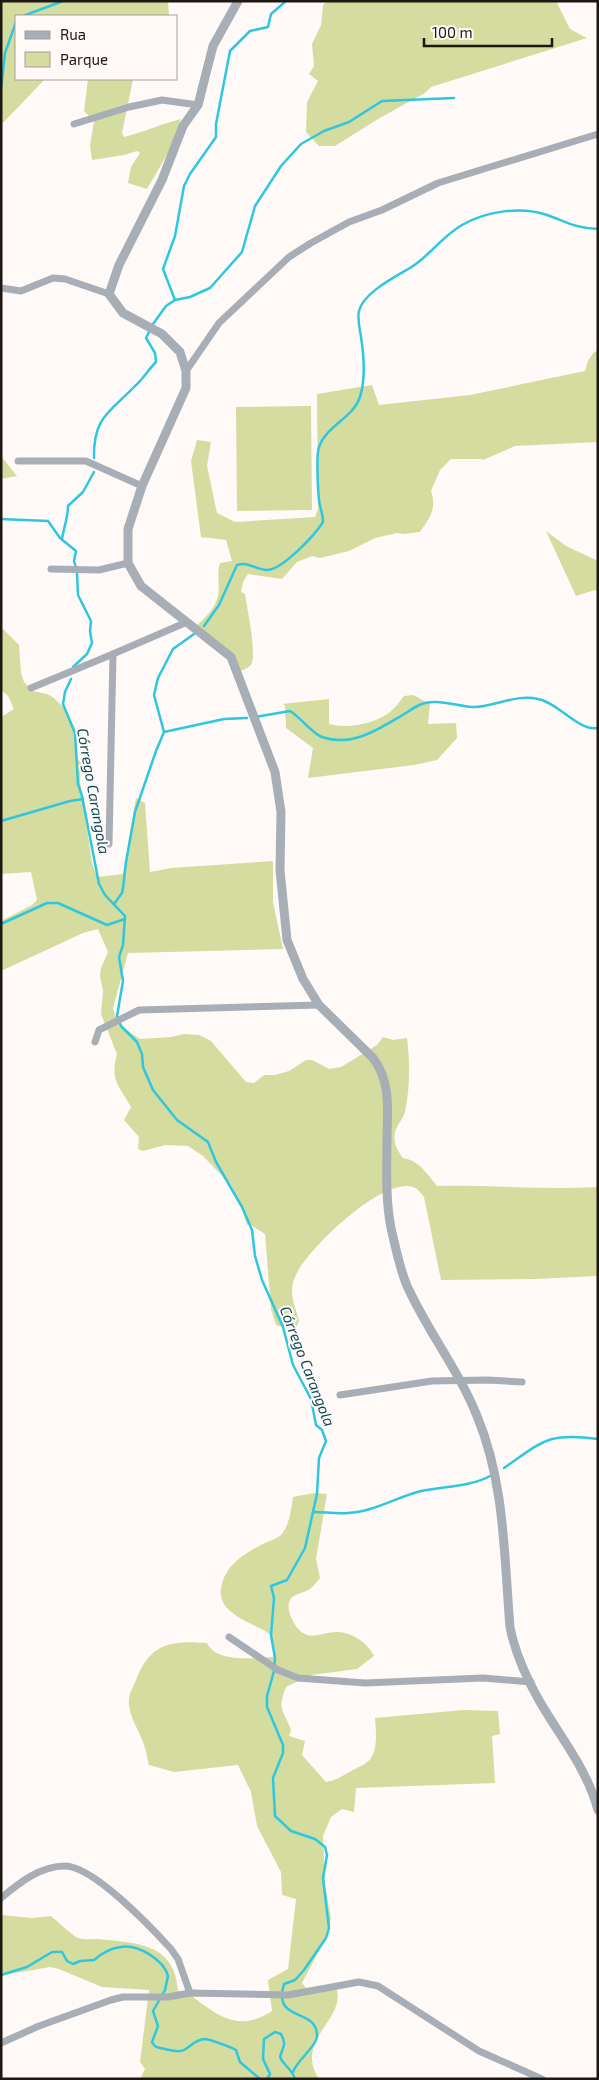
<svg xmlns="http://www.w3.org/2000/svg" width="599" height="2080" font-family="'Exo 2',sans-serif">
<style>
.green{fill:#d5dc9f}
.lines{fill:none;stroke-linecap:round;stroke-linejoin:round}
.stream{stroke:#2ec7e0;stroke-width:2.5}
.minor{stroke:#a8aeb6;stroke-width:7}
.tertiary{stroke:#a8aeb6;stroke-width:9}
.labels{text-anchor:middle;dominant-baseline:central;stroke-width:4;stroke-linejoin:round;paint-order:stroke}
.water-label{font-size:15px;font-style:italic;fill:#0b4b55;stroke:#fffaf8}
</style>
<rect width="100%" height="100%" fill="#fffaf8"/>
<g class="green">
<polygon points="1,1 168,1 169,16 16,16 16,79 45,79 1,125"/>
<polygon points="327,1 556,1 570,29 587,38 431,87 425,93 378,119 335,146 319,146 306,132 307,102 318,81 309,74 314,66 312,44 321,25 323,5"/>
<path d="M88,79H133L122,133L124,137C144,132 161,124 181,119L171,148L147,189L128,183L131,167L140,153L137,151L124,155L92,160L90,146L94,121L84,111Z"/>
<path d="M598,351V442L515,446L483,460L481,459H451L440,470L431,491C437,509 430,517 420,532L403,534L397,533L375,538L349,551L320,558L312,556L297,562L282,579L248,574L243,582L241,592L245,594L246,600C248,613 257,655 251,665C248,668 244,670 240,671L195,627C203,620 214,610 217,599C221,588 216,575 220,563L232,561L226,540L201,537L191,461L197,440L211,442L207,466L217,513L235,522L315,517L318,509L317,394L372,385L379,405L470,395L585,371L588,361L594,352Z"/>
<polygon points="311,406 312,510 237,511 236,407"/>
<polygon points="1,456 17,476 1,479"/>
<polygon points="546,531 566,546 598,561 598,591 595,590 576,596"/>
<path d="M1,627L19,645L21,673L24,682L33,691L47,694L54,698L64,708L74,727L76,756L81,763L80,782L92,863L97,877L123,874L136,798L145,803L150,872L171,868L273,861V902L283,949L128,953L113,1008L117,1021L128,1031L140,1039L171,1037L184,1034L199,1035L211,1041L246,1082L254,1083L264,1075H275L289,1071L306,1060H312L329,1069L341,1067L377,1045L383,1037L393,1040L407,1038C410,1063 410,1088 405,1112C403,1120 396,1125 395,1133C393,1143 397,1150 403,1158C420,1161 426,1173 437,1186C491,1185 544,1190 598,1187V1276L535,1279L441,1280L424,1197C421,1193 417,1188 413,1187C382,1177 306,1250 295,1277C288,1293 295,1305 299,1321L295,1331L276,1325L271,1309L265,1234L249,1224L247,1225L241,1204L231,1185L203,1156L188,1146L165,1145L143,1151L138,1149L139,1137L124,1120L131,1107C118,1084 110,1080 117,1054L101,1014L103,991L100,976L101,968L108,952L98,929L83,933L1,971V921L32,905L37,900L31,872L1,874V717L14,709L8,696L1,690Z"/>
<path d="M413,695L430,704L428,724L456,723L457,738L437,760L414,765L308,778L313,748L286,728L285,705L282,704L329,699V724C348,729 376,724 391,711C396,707 400,701 404,696Z"/>
<path d="M314,1493L327,1494L316,1559L320,1578C317,1581 314,1586 310,1589C303,1594 294,1593 290,1600C287,1606 289,1613 292,1619C307,1650 323,1627 345,1633C357,1636 369,1645 374,1656L357,1669L311,1675L286,1687C277,1711 283,1708 291,1730L289,1736L305,1741L302,1755L326,1782C340,1779 343,1775 355,1769C358,1767 362,1766 366,1763C379,1755 376,1732 375,1718L463,1710L498,1711L500,1734L492,1736L495,1783L356,1788L354,1812L342,1809L331,1817L323,1836L325,1885L331,1918L327,1936L302,1983L307,1989L334,1984C353,2016 292,2038 319,2079H140L145,2069L140,2062L149,1990L102,1987L59,1969L50,1967L4,1975L1,1977V1915L32,1918L51,1916C56,1920 73,1936 78,1938C83,1940 92,1939 97,1939C135,1943 175,1942 178,1991H185C214,2012 236,2035 272,2011L268,1980L288,1969L296,1899L282,1895L281,1872L257,1826L251,1792L238,1765L174,1772L149,1765C147,1757 146,1750 143,1742C138,1728 127,1713 129,1698C130,1692 134,1685 136,1680C150,1643 171,1640 207,1643C216,1663 255,1658 273,1657L274,1649L271,1635C257,1625 240,1621 228,1609C221,1602 219,1593 222,1584C227,1563 247,1552 265,1543C271,1540 277,1539 282,1534C290,1523 291,1510 293,1497Z"/>
</g>
<g class="lines">
<g class="stream">
<polyline points="23,16 63,1"/>
<polyline points="1,89 5,53 16,22"/>
<polyline points="175,300 163,269 175,236 184,186 190,174 216,137 216,124 230,51 250,31 268,27 271,14 286,1"/>
<polyline points="153,324 166,306 175,300 190,297 210,288 242,252 255,206 281,166 301,144 324,131 349,122 382,101 454,98"/>
<path d="M94,458C93,417 110,412 135,386C143,379 148,370 156,362L155,353L146,338L149,332"/>
<polyline points="1,519 48,521 60,538 76,551 74,561 76,568"/>
<path d="M62,539C64,527 68,517 68,506L83,492L94,472"/>
<path d="M204,626L219,605L237,565C248,561 256,570 267,570C282,570 315,535 323,522C323,514 320,508 319,500C318,490 316,455 319,447C326,426 353,418 360,397C366,378 364,356 361,337C360,329 357,319 359,311C363,293 395,277 410,268C431,255 440,238 462,225C486,211 521,206 547,215C567,222 575,228 598,229"/>
<polyline points="73,667 87,654 92,643 90,631 91,621 78,595 77,573"/>
<path d="M71,679L65,692L63,704L75,733L78,784L82,796L99,884L105,895L125,916L123,945L119,957L123,981L117,1016L121,1026L137,1042L142,1054L143,1067L153,1090L177,1120L208,1142L216,1162L242,1207L252,1230L255,1256L262,1280L283,1327L293,1365L311,1399L316,1425L322,1430L326,1441L319,1458L317,1494L305,1548L287,1580L271,1586L274,1598L271,1635L275,1658L274,1671L267,1696V1707L283,1745V1753L273,1778L275,1816L291,1831L315,1839L325,1847L327,1855L323,1878L329,1928L326,1938L304,1970L295,1980L284,1984C272,2024 318,2006 317,2037C316,2047 297,2060 293,2072"/>
<path d="M255,717L290,711C300,717 313,734 322,737C353,748 380,728 406,713C415,707 422,702 433,702C447,701 461,707 475,707C496,706 516,694 538,699C559,703 579,732 598,728"/>
<polyline points="164,732 224,719 247,718"/>
<polyline points="1,821 70,801 83,799"/>
<polyline points="114,904 122,893 123,888 126,862 135,812 156,751 164,732 154,695 158,678 173,649 194,634"/>
<polyline points="1,924 47,903 58,903 107,925 125,919"/>
<path d="M504,1468C543,1441 548,1432 598,1439"/>
<path d="M313,1512C324,1512 336,1514 348,1513C373,1512 397,1497 421,1491C444,1486 471,1487 492,1475"/>
<path d="M1,1975L27,1967L52,1952H62L67,1961L73,1964L80,1961L94,1960C101,1954 111,1948 121,1947C138,1944 164,1960 168,1976L165,1990L153,2011L158,2026L152,2042C156,2049 158,2047 165,2049C170,2050 178,2053 184,2050C191,2046 195,2040 204,2039C209,2039 231,2047 236,2050L240,2062L260,2079"/>
<path d="M267,2079L270,2074L263,2059L264,2039L275,2032L281,2034C287,2046 283,2046 280,2057C284,2066 292,2069 295,2079"/>
</g>
<g class="minor">
<polyline points="74,124 129,107 162,100 198,105"/>
<polyline points="1,288 21,291 53,278 65,279 109,294"/>
<polyline points="186,371 219,323 289,257 311,243 349,222 382,210 438,183 598,134"/>
<polyline points="18,461 86,461 142,486"/>
<polyline points="51,569 99,570 128,563"/>
<polyline points="31,688 113,654"/>
<polyline points="109,844 113,654 187,622"/>
<polyline points="95,1042 99,1030 139,1010 319,1005"/>
<polyline points="340,1395 432,1381 488,1380 522,1382"/>
<polyline points="229,1637 278,1670 298,1678 365,1683 483,1678 531,1682"/>
<path d="M1,1898C19,1883 40,1866 65,1866C93,1866 151,1927 171,1949L178,1959L190,1993"/>
<polyline points="1,2043 39,2026 111,2000 123,1997 168,1997 190,1993 288,1995 359,1982 378,1986 479,2051 542,2079"/>
</g>
<path class="tertiary" d="M238,1L213,46L198,105L183,126L162,180L119,265L109,294L123,313L162,334L180,352L186,371V388L142,486L128,529V563L141,586L231,657L275,772L281,812L280,870L287,940L303,979L319,1005L373,1058C390,1080 388,1107 387,1134C387,1164 385,1198 391,1228C395,1245 401,1275 409,1290C429,1333 459,1371 477,1416C505,1483 504,1556 510,1627C515,1653 527,1679 540,1702C561,1738 587,1769 598,1810"/>
</g>
<g class="labels">
<g class="water-label">
<text transform="translate(94 791) rotate(80)">Córrego Carangola</text>
<text transform="translate(308 1366) rotate(69)">Córrego Carangola</text>
</g>
</g>
<rect width="599" height="2080" fill="none" stroke="#1e1712" stroke-width="5"/>
<rect x="15" y="15" width="162" height="65" fill="#fffaf8" stroke="#a59f9c"/>
<rect x="25" y="31" width="25" height="8" fill="#a8aeb6" stroke="#a59f9c"/>
<text x="60" y="40" font-size="15" fill="#1e1712">Rua</text>
<rect x="25" y="52" width="25" height="15" fill="#d5dc9f" stroke="#a59f9c"/>
<text x="60" y="65" font-size="15" fill="#1e1712">Parque</text>
<path d="M424 38v8h128v-8" fill="none" stroke="#1e1712" stroke-width="2.5"/>
<text x="432" y="38" font-size="15" fill="#1e1712" stroke="#fffaf8" stroke-width="4" paint-order="stroke">100 m</text>
</svg>
